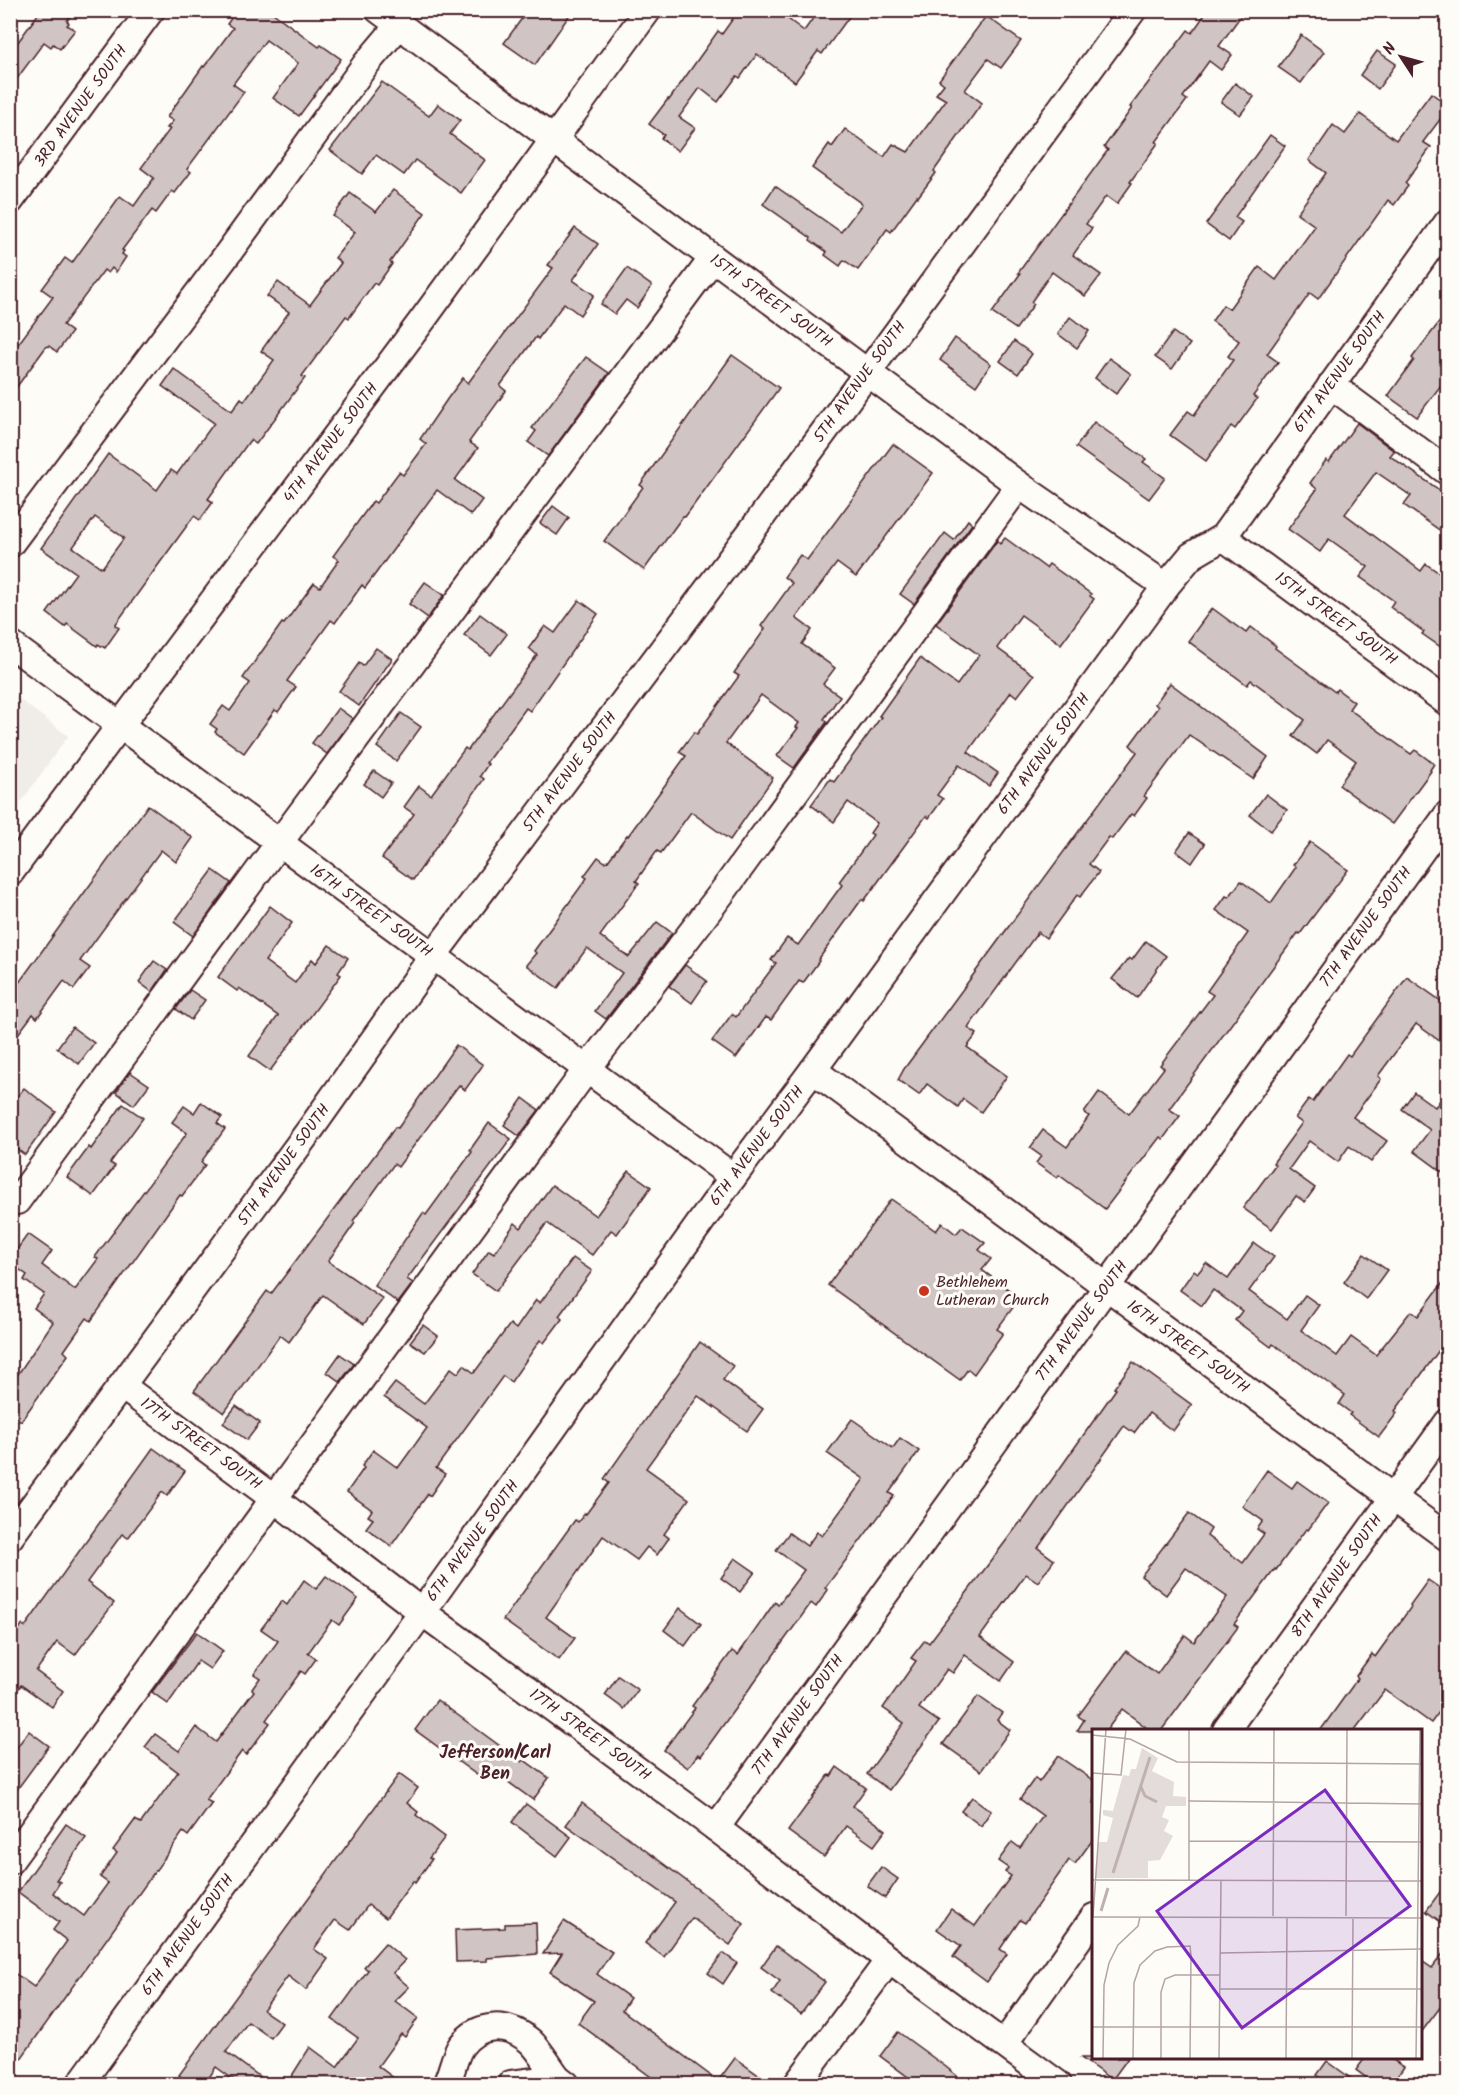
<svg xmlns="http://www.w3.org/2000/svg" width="1458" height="2095" font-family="Kalam,sans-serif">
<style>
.built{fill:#f0ece8}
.building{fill:#d0c5c4;stroke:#4a1f2b;stroke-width:1.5;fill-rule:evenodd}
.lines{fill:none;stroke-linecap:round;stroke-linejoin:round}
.minor-casing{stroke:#4a1f2b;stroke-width:30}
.minor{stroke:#fdfcf7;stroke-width:26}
.poi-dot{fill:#c8321e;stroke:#fdfcf7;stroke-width:2}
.labels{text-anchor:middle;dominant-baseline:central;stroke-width:6;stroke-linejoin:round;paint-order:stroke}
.street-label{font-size:16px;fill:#4a1f2b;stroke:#fdfcf7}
.poi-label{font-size:16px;fill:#4a1f2b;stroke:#fdfcf7;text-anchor:start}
.neighbourhood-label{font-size:18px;font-weight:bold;fill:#4a1f2b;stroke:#fdfcf7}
.inset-river{fill:none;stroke:#c0b1b1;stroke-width:3}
.inset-road{fill:none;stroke:#b5a4a5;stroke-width:1.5}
.view{fill:#7b2cbf;fill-opacity:0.15;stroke:#7b2cbf;stroke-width:3}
.inset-edge{fill:none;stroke:#4a1f2b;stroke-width:3}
</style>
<rect width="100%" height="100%" fill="#fdfcf7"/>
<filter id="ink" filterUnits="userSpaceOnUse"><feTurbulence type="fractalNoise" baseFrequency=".0167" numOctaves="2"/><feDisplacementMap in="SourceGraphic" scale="12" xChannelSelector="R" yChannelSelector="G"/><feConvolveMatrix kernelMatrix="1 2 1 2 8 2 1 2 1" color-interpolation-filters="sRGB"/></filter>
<g filter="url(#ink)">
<polygon class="built" points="11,693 68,736 11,816"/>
<g class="building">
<polygon points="41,10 74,10 67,21 69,23 67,25 75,30 60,49 53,44 51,47 44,42 10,88 10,53"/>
<polygon points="237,10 269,10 319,47 321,45 341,59 299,116 273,98 298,63 266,40 233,84 244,92 187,169 191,172 175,193 172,191 156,213 152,210 122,250 124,251 122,254 126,257 116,272 112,268 108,273 104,270 63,325 72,332 57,352 49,346 46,347 10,396 10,355 53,297 42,289 65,258 72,263 120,196 134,206 154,178 141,168 170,129 167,128 173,121 167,117 203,66 204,67 233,28 227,24"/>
<polygon points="528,10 573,10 535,65 504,43"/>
<polygon points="739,10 776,10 804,31 819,10 854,10 822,54 818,51 795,82 757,54 740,78 737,76 718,102 700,88 679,117 695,128 678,151 661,138 664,135 649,124 668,99 669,100 718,31 722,34"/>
<polygon points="1208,10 1245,10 1219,46 1232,55 1221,70 1209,61 1183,97 1187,100 1156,142 1158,143 1130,182 1132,183 1117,204 1106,196 1086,224 1092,228 1073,255 1101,275 1085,296 1052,272 1031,302 1034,304 1016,329 992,313 1020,274 1018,273 1108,150 1104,147 1132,108 1130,107 1188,30 1192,33"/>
<polygon points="986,16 1021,41 1001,68 988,59 965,90 982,103 934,171 936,173 918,197 917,196 891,232 887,229 858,270 844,260 840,266 825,255 827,252 810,240 811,238 763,204 775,186 841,232 862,204 812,168 829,144 832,147 845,129 884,157 893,144 908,152 946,100 936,94 944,84 939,80"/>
<polygon points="1301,35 1324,52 1301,83 1278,67"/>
<polygon points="1377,51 1396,64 1378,89 1360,75"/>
<polygon points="382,82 429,116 438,104 460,120 450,134 485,160 461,193 415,160 404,175 376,155 362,174 330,150"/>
<polygon points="1235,83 1254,97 1240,115 1221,102"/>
<polygon points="1431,93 1448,105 1448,109 1423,142 1431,147 1405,183 1408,186 1394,205 1388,200 1318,299 1310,293 1267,354 1278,362 1253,396 1257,399 1235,429 1231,426 1206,461 1170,435 1188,411 1194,415 1233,360 1228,356 1239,341 1212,321 1223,305 1229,309 1259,267 1276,280 1315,226 1297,213 1326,173 1309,160 1333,125 1345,134 1360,114 1396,140"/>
<polygon points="1270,135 1285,146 1235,217 1242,222 1229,241 1206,224"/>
<path d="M393,190L425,213L390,262L392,264L377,285L374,283L349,318L346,316L302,376L305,378L256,444L250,440L208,499L213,502L200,520L194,516L159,564L115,625L119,628L105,648L98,644L97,646L67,624L65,627L47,613L76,573L41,548L108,454L157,490L171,470L177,474L214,423L162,386L174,369L232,411L241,398L244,401L274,360L261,351L289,312L267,296L278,282L310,305L341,263L335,258L355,232L333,216L350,193L376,212ZM95,517L124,538L102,568L73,547Z"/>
<polygon points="575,228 598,244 573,280 594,295 580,315 564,303 538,339 536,337 500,386 506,391 469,442 478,448 455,480 482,500 471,515 437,490 365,588 362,585 335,623 331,620 287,681 296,687 278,712 275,710 244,753 215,732 217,729 210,724 223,706 230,711 250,683 243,678 282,623 284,624 314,583 320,587 339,560 333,556 373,501 376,503 399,472 403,475 426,444 420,439 448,398 463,378 468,383 553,268 548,265"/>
<polygon points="627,268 652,286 637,308 626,300 615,314 601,304"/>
<polygon points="1448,311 1448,376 1417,417 1388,396 1414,360 1412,358"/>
<polygon points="1070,317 1089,331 1077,348 1058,334"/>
<polygon points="1173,332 1190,344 1172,369 1155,357"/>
<polygon points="955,338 991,364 976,386 940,360"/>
<polygon points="1014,341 1032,354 1018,374 1000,361"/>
<polygon points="732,355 779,388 685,517 683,516 644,570 604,541 643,487 640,485"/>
<polygon points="586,357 609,373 548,456 528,442 536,431 532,428"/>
<polygon points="1109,358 1131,374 1116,394 1095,378"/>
<polygon points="1094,422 1146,459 1143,462 1165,478 1149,499 1076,447"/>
<polygon points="1357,423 1394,451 1390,456 1448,496 1448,536 1404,505 1411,496 1376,472 1345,514 1421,571 1426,564 1448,579 1448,652 1422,634 1424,632 1390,607 1394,601 1360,577 1368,567 1329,539 1320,552 1288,529 1317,489 1310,483 1326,460 1329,462"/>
<polygon points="893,444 933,473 856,577 837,563 796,618 812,630 802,644 835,668 823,684 840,696 824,719 827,722 794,768 777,756 798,728 796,727 799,723 761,695 726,743 773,778 730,840 691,812 661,853 657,851 636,881 639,883 600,936 629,957 657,922 672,933 606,1019 595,1011 622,973 587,948 558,988 526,965 536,953 534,951 587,878 584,876 598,857 605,862 608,861 627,835 628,836 686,756 679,752 694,732 697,734 739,676 734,673 765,629 761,626 792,583 784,577 800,555 807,560"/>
<polygon points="553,506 569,518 557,535 540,523"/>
<polygon points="968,520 972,524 914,604 900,594 945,533 954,540"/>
<polygon points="1005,538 1046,568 1049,564 1091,594 1090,596 1094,599 1061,644 1021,615 997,648 1034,675 1017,697 1011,692 968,752 998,773 989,786 959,765 937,795 943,799 929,818 926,816 864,901 862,899 818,960 819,961 803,983 799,981 771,1020 766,1017 736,1058 712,1041 732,1014 736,1017 776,963 771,960 787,938 798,945 842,885 839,882 873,835 870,833 877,823 848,802 834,822 811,805 830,779 834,782 881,717 879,716 920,658 957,685 979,655 936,624 997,541 1000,544"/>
<polygon points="425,582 444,595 428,618 409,604"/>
<polygon points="579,600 598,614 530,711 526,708 486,763 488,764 480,776 484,779 413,880 382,858 414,814 404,807 419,786 431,795 465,748 468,750 537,655 529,648 545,626 555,633"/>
<polygon points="1212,608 1246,633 1251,627 1276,646 1275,648 1335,692 1337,689 1354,702 1349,709 1411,754 1415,750 1434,764 1430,770 1431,771 1392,824 1339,785 1356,761 1327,740 1317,754 1293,736 1305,720 1251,680 1247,685 1188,641"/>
<polygon points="480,614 507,634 491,655 464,635"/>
<polygon points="376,648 392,659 359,706 339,691 359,663 363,666"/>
<polygon points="1170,683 1268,757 1253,779 1189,735 1144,796 1147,798 1134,816 1131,814 1112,839 1109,837 1089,864 1099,872 1080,897 1077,895 1046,938 1038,932 968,1028 977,1034 967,1047 1007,1076 981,1112 963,1099 958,1107 927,1084 919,1095 898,1080 904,1069 1137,752 1130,745 1158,707 1155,704"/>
<polygon points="338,708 353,719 327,754 312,743"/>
<polygon points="401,713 421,727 396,761 377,747"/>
<polygon points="374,771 391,783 381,797 364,784"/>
<polygon points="1266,794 1287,810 1271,831 1250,815"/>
<polygon points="148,805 193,838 176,862 161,850 80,961 90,968 74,989 64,981 37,1018 33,1014 10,1045 10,995"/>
<polygon points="1189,833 1205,844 1192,863 1176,851"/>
<polygon points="1310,842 1348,870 1300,934 1298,933 1169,1109 1180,1116 1163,1139 1160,1137 1105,1209 1059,1175 1057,1178 1036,1163 1041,1156 1030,1148 1043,1130 1067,1147 1089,1116 1084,1113 1099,1092 1129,1114 1164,1068 1160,1065 1213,995 1207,991 1248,933 1216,910 1226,896 1229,897 1241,881 1271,903 1296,867 1293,865"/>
<polygon points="213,870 231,883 193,936 174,922"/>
<polygon points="270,906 292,923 265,961 295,983 312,959 316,963 329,945 348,958 338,973 341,975 270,1071 249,1056 278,1016 239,988 237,991 218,977"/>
<polygon points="1146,941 1166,956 1137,998 1112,979 1129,958 1132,960"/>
<polygon points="154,961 167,970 152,992 139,982"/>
<polygon points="685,965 707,981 692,1003 669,986"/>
<polygon points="1407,977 1448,1006 1448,1047 1416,1024 1378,1076 1381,1079 1353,1117 1387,1141 1371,1162 1349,1146 1338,1162 1309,1141 1289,1169 1315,1188 1305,1202 1296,1196 1272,1229 1243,1208 1275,1165 1273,1163 1302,1123 1295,1118 1309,1099 1313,1102 1347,1054 1350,1056"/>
<polygon points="190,990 205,1000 191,1020 176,1009"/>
<polygon points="72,1027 94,1043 79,1064 57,1048"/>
<polygon points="456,1045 483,1065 465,1090 459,1085 398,1167 394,1164 353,1221 355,1223 328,1261 383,1299 364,1324 323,1295 289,1342 280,1335 224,1413 194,1391 267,1291 271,1294 389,1136 395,1127 398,1128"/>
<polygon points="130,1072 149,1085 134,1105 116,1092"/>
<polygon points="24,1088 56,1112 25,1155 10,1144 10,1106"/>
<polygon points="1448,1090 1448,1176 1414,1151 1430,1130 1402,1109 1414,1092 1435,1107"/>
<polygon points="523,1098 539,1110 519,1136 504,1125"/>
<polygon points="201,1102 222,1117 217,1123 225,1129 201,1162 205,1165 182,1196 180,1195 91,1321 87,1318 64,1351 68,1355 21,1421 10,1413 10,1386 53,1322 34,1308 44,1294 24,1280 27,1275 10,1263 10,1259 28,1234 52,1251 42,1265 75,1290 98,1259 95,1257 187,1133 172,1122 184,1106 194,1113"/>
<polygon points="123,1104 143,1118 110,1163 115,1166 93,1196 67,1177 89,1147 91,1149"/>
<polygon points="489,1123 511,1139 407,1279 413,1283 398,1303 374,1285 423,1213 426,1215 472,1152 470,1150"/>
<polygon points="629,1171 651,1187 617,1234 611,1230 592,1255 547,1223 496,1291 472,1274 489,1250 494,1253 515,1223 521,1228 552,1185 596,1216"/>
<polygon points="891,1199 936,1231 942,1223 956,1234 962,1227 985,1243 979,1250 991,1259 982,1270 1020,1298 997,1329 1003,1333 974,1374 968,1369 960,1380 828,1285"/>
<polygon points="1254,1243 1274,1257 1249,1291 1287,1319 1305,1295 1319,1305 1301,1330 1337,1356 1351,1337 1376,1355 1411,1311 1418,1316 1448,1276 1448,1338 1395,1411 1397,1413 1379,1437 1349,1415 1351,1413 1339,1404 1345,1395 1273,1344 1271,1347 1235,1320 1242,1311 1213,1290 1202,1306 1180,1290 1194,1270 1198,1273 1206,1263 1228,1279"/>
<polygon points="1364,1254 1387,1270 1366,1299 1344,1282"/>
<polygon points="573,1258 592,1271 559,1316 562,1319 544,1343 540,1340 511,1382 503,1376 436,1468 445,1474 430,1496 428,1494 391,1546 366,1528 373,1519 368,1516 372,1510 347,1492 364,1468 362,1466 373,1450 398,1468 427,1428 384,1397 395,1383 424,1404 451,1368 458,1373 464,1365 474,1373 510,1324 516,1329 536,1300 540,1303"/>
<polygon points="423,1325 438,1336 425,1352 410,1342"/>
<polygon points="700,1342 733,1366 723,1380 763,1409 747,1431 698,1396 646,1468 689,1499 664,1534 669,1538 657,1555 647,1547 637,1560 603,1536 546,1617 575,1638 559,1660 503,1620 575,1520 578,1522 585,1513 586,1514 609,1483 604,1479"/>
<polygon points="340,1354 354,1364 340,1382 327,1372"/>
<polygon points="1133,1362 1192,1405 1173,1431 1149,1413 1134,1433 1124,1426 1038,1548 1054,1560 1038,1582 1026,1574 980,1637 1014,1662 1001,1681 965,1655 953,1673 947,1669 919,1708 939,1722 889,1790 867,1774 904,1723 883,1708 916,1661 911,1658 925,1640 929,1643 1021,1521 1022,1522 1116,1389 1114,1388"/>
<polygon points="236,1406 260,1423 247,1440 223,1423"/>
<polygon points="852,1419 893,1448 900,1438 919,1451 889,1493 894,1496 825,1588 828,1590 816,1607 811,1603 701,1756 698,1754 688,1768 664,1750 695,1708 692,1706 732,1651 738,1655 775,1602 778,1605 804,1570 776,1550 789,1533 807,1546 817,1532 822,1536 864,1479 827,1453"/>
<polygon points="153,1448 185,1471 167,1496 162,1492 128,1538 122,1534 87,1582 114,1603 75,1655 57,1642 36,1671 63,1691 52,1707 21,1685 10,1700 10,1641 22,1625 25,1627"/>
<polygon points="1267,1470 1292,1488 1297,1481 1328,1503 1308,1530 1306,1529 1276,1570 1275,1569 1234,1624 1238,1627 1161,1731 1151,1731 1122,1709 1106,1731 1077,1731 1084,1720 1078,1716 1126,1651 1157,1674 1185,1635 1194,1642 1227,1597 1186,1568 1166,1595 1141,1576 1189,1513 1211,1529 1207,1536 1243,1563 1264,1534 1257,1529 1263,1521 1242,1506"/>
<polygon points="735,1558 755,1572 740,1592 721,1578"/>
<polygon points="326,1576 358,1599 339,1625 332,1620 308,1653 316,1659 305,1674 301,1671 266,1720 270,1723 246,1755 242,1751 206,1800 212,1803 188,1836 183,1832 10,2074 10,1970 34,1987 67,1941 53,1930 59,1922 18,1892 66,1824 86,1838 56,1880 60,1882 53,1893 84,1916 108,1883 100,1877 117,1853 113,1850 135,1820 141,1823 178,1772 145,1747 155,1734 179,1751 196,1727 216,1742 254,1691 252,1689 260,1678 254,1674 278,1641 261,1629 282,1601 287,1605 304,1580 316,1589"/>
<polygon points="1428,1580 1448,1594 1448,1700 1431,1723 1385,1690 1354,1731 1320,1731 1358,1678 1356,1676 1372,1654 1375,1657 1411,1607 1410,1605"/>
<polygon points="680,1608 701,1624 685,1646 664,1630"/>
<polygon points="197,1632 223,1651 210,1669 198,1661 168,1704 152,1692"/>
<polygon points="618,1676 638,1690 624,1709 605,1695"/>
<polygon points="978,1696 1002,1713 997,1720 1010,1730 981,1771 943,1744"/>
<polygon points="437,1700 522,1762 524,1760 549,1778 533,1800 493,1771 485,1781 415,1730"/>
<polygon points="29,1731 49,1746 10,1799 10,1756"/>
<polygon points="1058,1756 1094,1781 1094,1838 1075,1864 1069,1860 1025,1923 1020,1920 1000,1949 1007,1954 987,1982 953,1957 961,1946 937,1929 951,1909 975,1926 1011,1876 1005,1872 1008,1868 998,1861 1012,1842 1020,1848 1043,1816 1020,1799 1035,1778 1039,1782"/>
<polygon points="837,1767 866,1788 853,1806 886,1830 874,1846 846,1826 824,1857 788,1831 829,1775 831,1776"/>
<polygon points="399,1774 418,1788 407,1803 418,1812 416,1815 445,1837 429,1858 432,1859 415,1883 413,1881 386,1918 368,1905 350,1930 335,1920 314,1949 328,1959 306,1990 288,1976 263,2010 282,2023 271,2038 248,2022 226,2052 271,2085 241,2085 216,2067 204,2085 191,2085 179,2075"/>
<polygon points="972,1797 991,1811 981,1826 961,1811"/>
<polygon points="582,1803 744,1924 730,1945 692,1918 664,1957 645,1943 675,1902 566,1825"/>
<polygon points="526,1804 571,1837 557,1856 512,1822"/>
<polygon points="881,1867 898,1879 885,1898 867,1886"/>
<polygon points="1448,1881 1448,1927 1426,1911"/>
<polygon points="564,1921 612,1952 597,1974 630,1998 622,2010 718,2081 735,2058 772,2085 662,2085 578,2023 594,2001 550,1972 562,1953 543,1954"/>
<polygon points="536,1923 537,1954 487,1958 487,1961 456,1962 455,1930 505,1928 505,1924"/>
<polygon points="385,1943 405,1960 393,1973 409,1987 395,2001 418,2018 405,2037 401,2034 378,2066 403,2085 286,2085 310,2047 337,2067 358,2038 332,2019 368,1970 364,1967"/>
<polygon points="776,1946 825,1982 801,2014 772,1993 780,1981 761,1967"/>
<polygon points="1448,1947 1448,1997 1420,2034 1420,1960 1432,1968"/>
<polygon points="723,1953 737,1963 723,1984 708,1973"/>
<polygon points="898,2032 946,2067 968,2085 919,2085 880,2056"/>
<polygon points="1081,2058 1128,2058 1112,2080"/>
<polygon points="1365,2058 1390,2058 1404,2067 1391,2085 1376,2085 1356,2070"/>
<polygon points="1327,2061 1360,2085 1330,2085 1317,2075"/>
</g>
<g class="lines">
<g class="minor-casing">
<g id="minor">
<polyline points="379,10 1019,485 1166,586"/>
<polyline points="10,201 151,10"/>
<polyline points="1331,385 1448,472"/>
<polyline points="1223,537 1448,703"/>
<polyline points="10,544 226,256 366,64 399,25"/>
<polyline points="10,644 733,1177"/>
<polyline points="10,873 421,322 648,10"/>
<polyline points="813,1070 1448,1538"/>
<polyline points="17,1201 279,843 713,258"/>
<polyline points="122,1386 273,1498 422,1612 716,1828 889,1960 1058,2084"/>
<polyline points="10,1537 312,1127 433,956 750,533 1133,10"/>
<polyline points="1226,1730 1448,1422"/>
<polyline points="716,1828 1448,814"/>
<polyline points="10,1861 587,1069 721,894 1019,485"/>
<polyline points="1004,2044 1094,1917"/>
<polyline points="80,2084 422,1612 733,1177 813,1070 1166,586 1191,556 1223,537 1448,222"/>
<path d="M446,2084C452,2073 454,2056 461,2046C479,2022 508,2022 530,2041C541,2051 549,2067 558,2078"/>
<polyline points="511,2084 558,2078 566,2084"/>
<polyline points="797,2084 889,1960"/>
</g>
</g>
<use href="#minor" class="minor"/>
</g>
</g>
<circle class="poi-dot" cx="924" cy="1291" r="6"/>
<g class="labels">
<g class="street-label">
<text transform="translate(81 106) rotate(-54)">3RD AVENUE SOUTH</text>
<text transform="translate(771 301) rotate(36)">15TH STREET SOUTH</text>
<text transform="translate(1340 372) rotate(-54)">6TH AVENUE SOUTH</text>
<text transform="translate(860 382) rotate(-54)">5TH AVENUE SOUTH</text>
<text transform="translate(331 443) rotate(-53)">4TH AVENUE SOUTH</text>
<text transform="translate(1336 619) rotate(36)">15TH STREET SOUTH</text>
<text transform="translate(1044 754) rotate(-54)">6TH AVENUE SOUTH</text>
<text transform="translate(570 772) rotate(-53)">5TH AVENUE SOUTH</text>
<text transform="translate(371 911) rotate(36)">16TH STREET SOUTH</text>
<text transform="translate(1366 927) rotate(-54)">7TH AVENUE SOUTH</text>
<text transform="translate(757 1146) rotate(-53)">6TH AVENUE SOUTH</text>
<text transform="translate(284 1165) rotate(-54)">5TH AVENUE SOUTH</text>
<text transform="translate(1082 1321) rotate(-54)">7TH AVENUE SOUTH</text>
<text transform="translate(1188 1347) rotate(36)">16TH STREET SOUTH</text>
<text transform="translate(201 1444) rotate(36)">17TH STREET SOUTH</text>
<text transform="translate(473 1541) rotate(-54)">6TH AVENUE SOUTH</text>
<text transform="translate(1337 1576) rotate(-55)">8TH AVENUE SOUTH</text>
<text transform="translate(798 1715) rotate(-54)">7TH AVENUE SOUTH</text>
<text transform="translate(590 1735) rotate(36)">17TH STREET SOUTH</text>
<text transform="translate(188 1935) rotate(-54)">6TH AVENUE SOUTH</text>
</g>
<g class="poi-label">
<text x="936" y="1282">Bethlehem<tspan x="936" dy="18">Lutheran Church</tspan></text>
</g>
<g class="neighbourhood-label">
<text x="495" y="1753">Jefferson/Carl<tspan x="495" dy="21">Ben</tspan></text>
</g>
</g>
<g transform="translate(1092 1729)">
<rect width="330" height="330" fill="#fdfcf7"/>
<path d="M50,19L66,29L60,42L82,53L81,67L94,68V77H74L70,88L77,91L72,102L81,107L68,131L56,132V149H3L6,113H15L21,89L11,86V81L21,82L31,46L37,47L39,40H44Z" fill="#e3dcda"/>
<path class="inset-river" d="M49,58L53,67L65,73M21,144L58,28M9,182L16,159"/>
<path class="inset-road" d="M0,6L38,10L85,33L330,35M0,44L29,46L34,0M96,72L330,75M97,112L330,113M0,151L330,152M97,151V0M181,187L182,0M254,187L255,0M0,188L330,189M1,188L14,0M90,218L99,226L98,330M128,224L330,220M128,260H330M0,298H330M11,330L12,256L17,234L26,216L46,197L48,188M41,330L42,254L48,236L63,222L75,218L98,217L99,226M69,330V263L73,250L83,246H128M127,330L129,151M194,330L195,188M260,330L261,190M324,330L328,0"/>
<path class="view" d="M233,61L318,177L150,299L65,182Z"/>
<rect width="330" height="330" class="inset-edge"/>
</g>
<rect width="1458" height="2095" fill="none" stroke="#fdfcf7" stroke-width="36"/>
<rect x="18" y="18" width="1422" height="2059" fill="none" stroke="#4a1f2b" stroke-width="2" filter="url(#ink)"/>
<g transform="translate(1401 57) rotate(306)" stroke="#fdfcf7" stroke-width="4.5" paint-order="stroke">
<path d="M0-4.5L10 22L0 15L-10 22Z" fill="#4a1f2b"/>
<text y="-9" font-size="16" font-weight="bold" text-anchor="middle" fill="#4a1f2b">N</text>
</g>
</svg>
